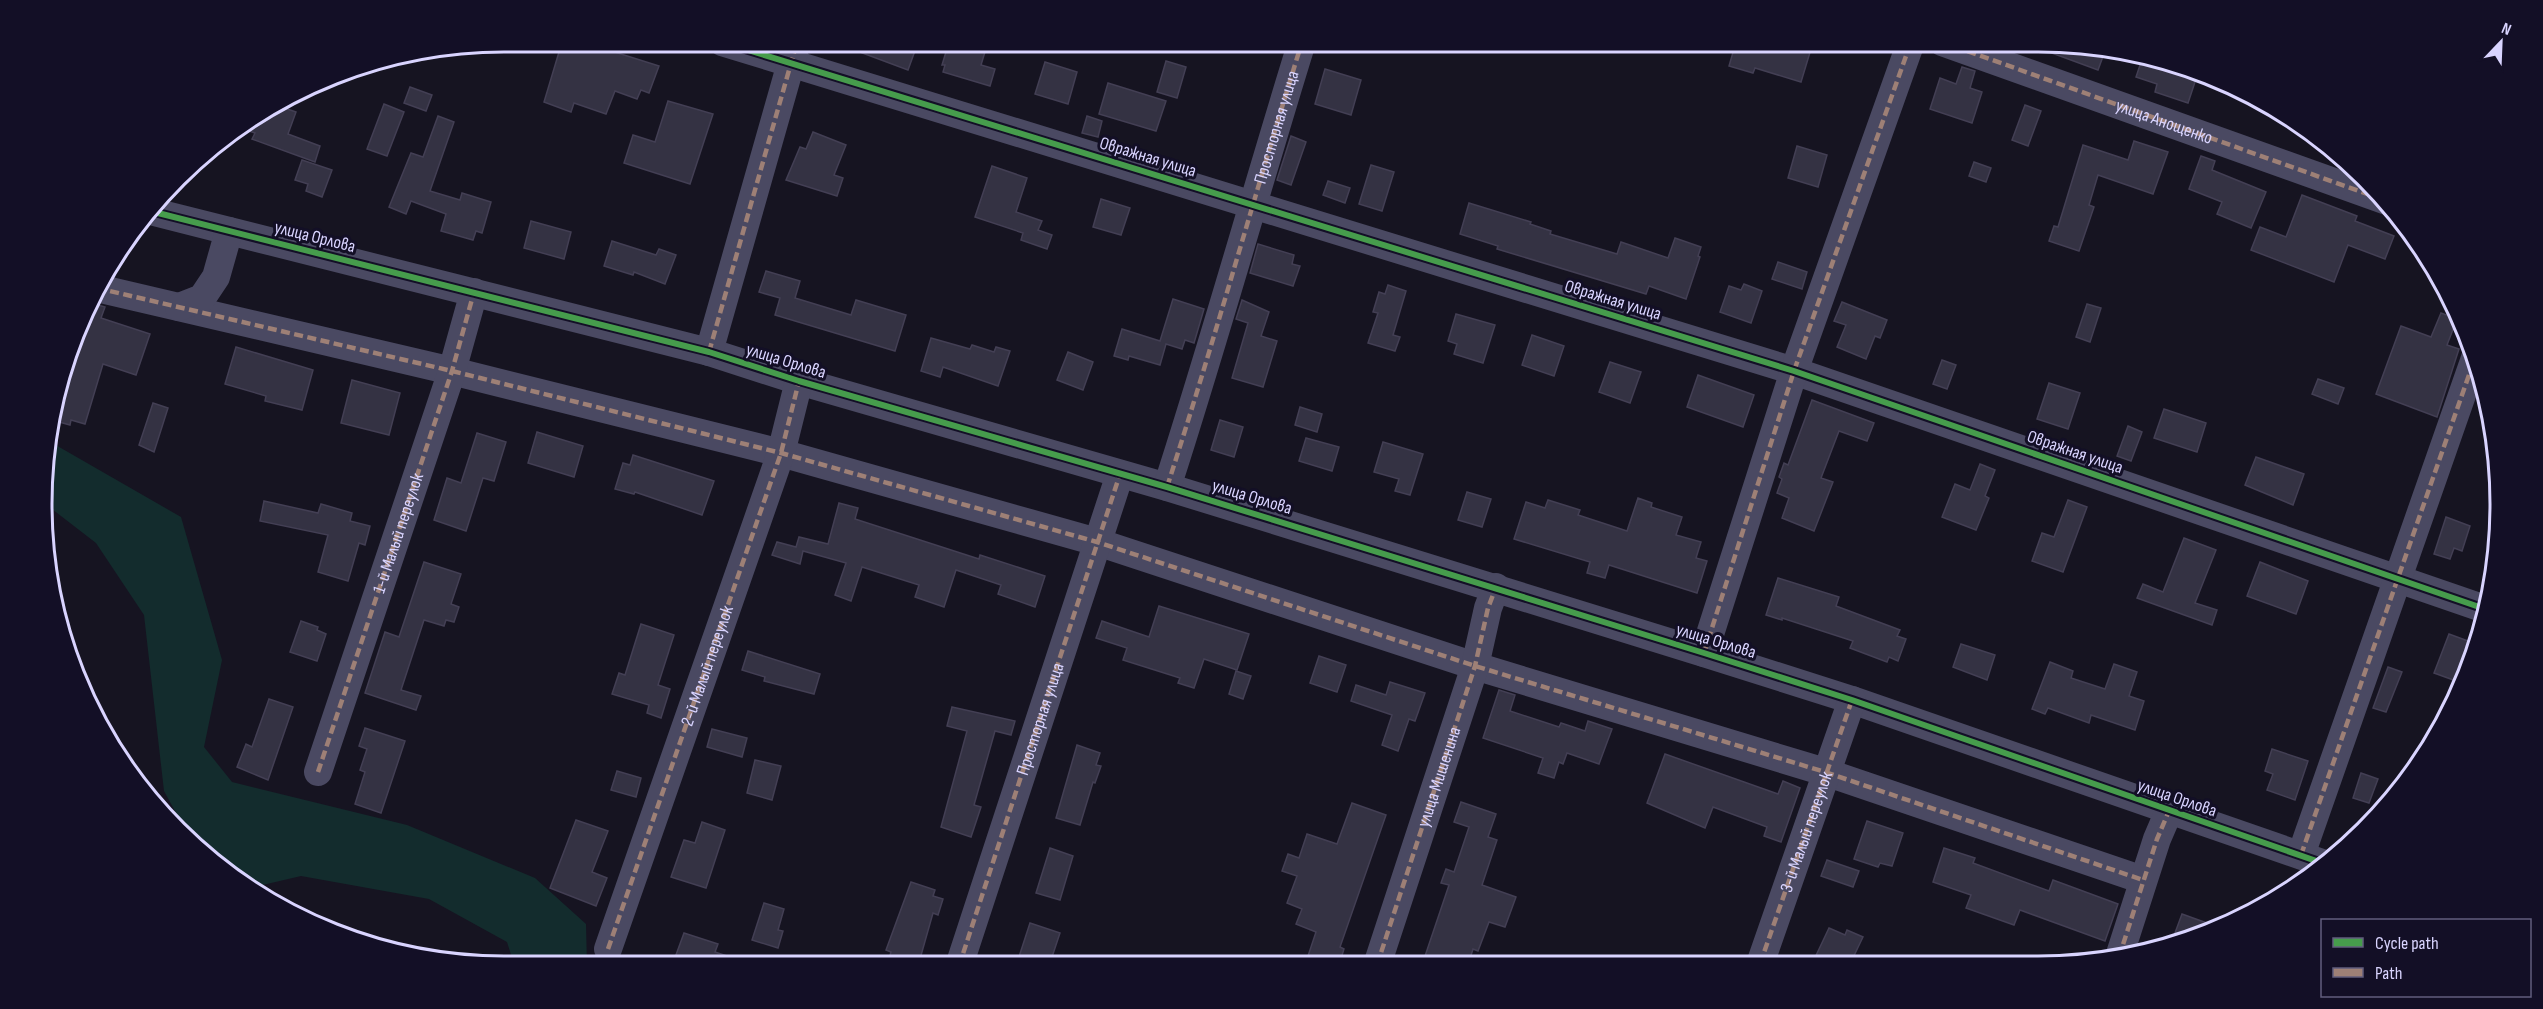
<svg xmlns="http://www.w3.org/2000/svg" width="2543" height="1009" font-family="'Sofia Sans Condensed',sans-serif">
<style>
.green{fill:#132c2d}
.building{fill:#343243;stroke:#433f54;stroke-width:1.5}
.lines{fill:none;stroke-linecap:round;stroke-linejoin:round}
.minor{stroke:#4a4962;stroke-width:28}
.quiet{stroke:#9e8076;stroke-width:4.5;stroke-dasharray:9 4.5;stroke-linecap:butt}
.cycleway-casing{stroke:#130f26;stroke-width:10}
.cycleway{stroke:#469c4c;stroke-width:6}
.labels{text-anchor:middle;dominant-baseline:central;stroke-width:6;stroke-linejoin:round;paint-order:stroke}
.street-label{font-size:18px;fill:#d9d4ff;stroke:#130f26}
.rim{fill:none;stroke:#d9d4ff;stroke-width:3}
</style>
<rect width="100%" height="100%" fill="#161421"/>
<polygon class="green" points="47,440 181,517 222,660 204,747 232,782 407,825 535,878 586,924 587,967 515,967 507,942 429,899 301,876 250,888 223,872 187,833 164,791 144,615 96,543 48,506"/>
<g class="building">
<polygon points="562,42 583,42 659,66 649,93 641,90 637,99 615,91 606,114 574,103 571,112 544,102"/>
<polygon points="833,42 901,42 916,48 908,70"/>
<polygon points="949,42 988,42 981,65 995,69 990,86 943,72 945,65 942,65"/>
<polygon points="1736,42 1789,42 1811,49 1801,82 1755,68 1753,73 1729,66"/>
<polygon points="2043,43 2080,48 2105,51 2098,70 2041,49"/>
<polygon points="2143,56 2159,58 2198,73 2188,103 2155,92 2157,84 2136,77"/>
<polygon points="1166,61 1186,67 1177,98 1157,92"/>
<polygon points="1045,62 1077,72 1068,104 1035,94"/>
<polygon points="1962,67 1975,71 1970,88 1982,92 1972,123 1930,109 1940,78 1956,84"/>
<polygon points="1325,69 1361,80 1351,115 1315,104"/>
<polygon points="1108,83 1166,101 1156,131 1099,114"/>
<polygon points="410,87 432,95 426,111 404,103"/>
<polygon points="668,101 713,114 690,184 624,163 633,135 655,142"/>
<polygon points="273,104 296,112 288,134 320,146 315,162 252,139 255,133 240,128"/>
<polygon points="384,104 404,112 387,156 367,149"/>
<polygon points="2025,105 2041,111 2028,146 2012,140"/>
<polygon points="438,116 454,122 430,191 460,200 462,193 491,202 482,233 476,231 473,240 441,231 446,214 411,201 406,214 389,207 411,153 423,157"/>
<polygon points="1087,116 1102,121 1098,137 1082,133"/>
<polygon points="813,132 846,145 834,175 843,178 837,196 786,180 800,147 806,149"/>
<polygon points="1291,136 1306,142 1291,185 1277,180"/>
<polygon points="2134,141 2168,152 2153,194 2098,175 2089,205 2094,207 2079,251 2049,241 2054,226 2058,227 2083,145 2128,160"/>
<polygon points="1797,146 1827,155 1818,187 1788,178"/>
<polygon points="2201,156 2215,161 2212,170 2266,192 2251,228 2217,214 2222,202 2189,189"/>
<polygon points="302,160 332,170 322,197 306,191 308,184 295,180"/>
<polygon points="1974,162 1991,168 1986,182 1969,176"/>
<polygon points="1371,165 1394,172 1382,211 1359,204"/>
<polygon points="992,166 1027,178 1016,212 1042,221 1038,230 1052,235 1047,249 1021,240 1023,233 975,217"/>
<polygon points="1328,181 1350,188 1345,203 1323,195"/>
<polygon points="2302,195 2357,216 2355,221 2394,236 2385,259 2348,245 2334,282 2251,250 2260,227 2286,237"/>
<polygon points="1101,199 1130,208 1121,235 1093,227"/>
<polygon points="1469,203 1531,222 1530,224 1551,231 1550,234 1617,254 1621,242 1668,258 1675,238 1701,247 1698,256 1700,257 1686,299 1649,286 1646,294 1497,249 1498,246 1460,234"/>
<polygon points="531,221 571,232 564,259 524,248"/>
<polygon points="612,241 656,255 659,249 676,255 665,284 634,272 633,275 604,266"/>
<polygon points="1258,244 1294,255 1292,264 1300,266 1293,286 1250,273"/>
<polygon points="1778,262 1807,272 1802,289 1772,279"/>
<polygon points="766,271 800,281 795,298 851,315 856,300 906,315 895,351 775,315 780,298 759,292"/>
<polygon points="1744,284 1762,291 1751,323 1720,312 1729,286 1741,290"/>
<polygon points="1388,285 1406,291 1393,335 1400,337 1395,351 1368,343 1378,313 1373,312 1379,292 1385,294"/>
<polygon points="1173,299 1204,309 1194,343 1185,340 1182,349 1166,344 1160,365 1129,356 1128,360 1114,356 1122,329 1160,341"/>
<polygon points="1242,300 1269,312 1261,336 1277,341 1263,387 1232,378 1248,323 1236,319"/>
<polygon points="1842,302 1887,320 1880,338 1875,336 1866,359 1837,347 1846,325 1834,321"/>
<polygon points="91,303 105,307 101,318 150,334 136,375 103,364 85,424 71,420 70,425 52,420 78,331"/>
<polygon points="2087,304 2101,308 2090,342 2076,337"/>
<polygon points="2441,313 2457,319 2447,345 2459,349 2437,417 2376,394 2401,326 2431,337"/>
<polygon points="1456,314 1495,325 1483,363 1454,354 1457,344 1448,341"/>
<polygon points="1532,335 1564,346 1554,376 1522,365"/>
<polygon points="931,338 970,349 972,345 994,352 996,347 1010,351 998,386 943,367 940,377 921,371"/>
<polygon points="236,347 313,370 302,410 265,401 266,396 225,384"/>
<polygon points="1068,352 1093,362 1083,390 1057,380"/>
<polygon points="1942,360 1956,365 1947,389 1933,384"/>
<polygon points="1610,362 1641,372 1630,403 1599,392"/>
<polygon points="1698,375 1754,395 1743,427 1687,407"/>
<polygon points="2318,379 2344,388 2338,404 2312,394"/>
<polygon points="352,380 400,393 389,435 341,423"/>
<polygon points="2049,383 2080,393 2068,429 2037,419"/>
<polygon points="1812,400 1874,423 1867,441 1839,431 1821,478 1833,482 1814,531 1782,518 1789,498 1777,493 1782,479 1779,477 1784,463 1788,465"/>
<polygon points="153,403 168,408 154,452 139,445"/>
<polygon points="1300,407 1322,414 1317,432 1295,425"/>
<polygon points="2164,409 2206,423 2197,452 2154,438"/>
<polygon points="1220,420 1243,427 1234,457 1211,450"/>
<polygon points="2128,426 2142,432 2131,461 2117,456"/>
<polygon points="537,432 583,446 574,477 528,463"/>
<polygon points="477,433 506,442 494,481 483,478 466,531 434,520 447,478 461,483"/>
<polygon points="1306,438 1339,447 1332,471 1299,461"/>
<polygon points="1383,442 1423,454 1410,495 1395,491 1399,479 1374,472"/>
<polygon points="633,455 714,481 702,515 635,492 634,494 615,489 623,463 630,465"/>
<polygon points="2256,457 2304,474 2293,505 2245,485"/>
<polygon points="1980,464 1995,470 1985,496 1989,498 1976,530 1942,517 1955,484 1970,490"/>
<polygon points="1467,492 1491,499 1482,527 1458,520"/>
<polygon points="1638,498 1652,503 1651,507 1682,517 1676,535 1701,542 1696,558 1707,561 1697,593 1609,565 1605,578 1587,573 1590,562 1514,539 1526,502 1545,508 1548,500 1580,510 1578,515 1627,531"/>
<polygon points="2068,500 2087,507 2063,572 2032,561 2042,533 2054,537"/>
<polygon points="264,501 318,513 321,504 352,513 350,521 370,526 365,545 359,543 348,581 318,572 328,535 260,521"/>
<polygon points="839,503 858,508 855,519 979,559 980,555 1045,576 1035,607 998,594 1001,585 956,570 944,607 915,597 919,585 862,567 851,601 835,595 846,563 803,551 800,564 772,555 777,542 796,547 799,537 828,544"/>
<polygon points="2446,517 2470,526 2462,551 2454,548 2450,559 2434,554"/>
<polygon points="2184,538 2216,550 2195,603 2217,610 2212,625 2137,598 2143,584 2163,592"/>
<polygon points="424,562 461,574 451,604 459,607 454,622 446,620 444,626 424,620 401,690 421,696 416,710 365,693 385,632 399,637"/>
<polygon points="2260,562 2308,581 2296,614 2247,596"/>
<polygon points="1778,578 1839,597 1836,606 1900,630 1897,636 1906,639 1898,661 1889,657 1887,662 1850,648 1853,641 1782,618 1782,620 1766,615"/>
<polygon points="1159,606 1249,634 1237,670 1204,659 1194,688 1178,683 1180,678 1123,660 1127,648 1096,638 1102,621 1149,637"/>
<polygon points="301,621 318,627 317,630 326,634 317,661 290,652"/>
<polygon points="641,624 674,635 658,685 670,689 661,718 647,713 649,705 612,694 619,673 625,675"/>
<polygon points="2449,634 2468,641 2466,646 2474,649 2459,682 2434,673"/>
<polygon points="1961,644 1995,655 1987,680 1953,667"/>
<polygon points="748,651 820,674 814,694 764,681 765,677 742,670"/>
<polygon points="1319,656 1346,665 1337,692 1310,683"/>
<polygon points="2050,662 2073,671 2071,678 2105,689 2114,664 2137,672 2129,696 2144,701 2135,730 2091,715 2089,723 2048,708 2045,714 2032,709"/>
<polygon points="2388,667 2402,672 2386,712 2373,708"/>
<polygon points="1236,671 1251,676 1243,699 1229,694"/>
<polygon points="1390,682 1425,693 1415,721 1409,719 1398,751 1382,745 1392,715 1351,701 1356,685 1386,695"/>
<polygon points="1499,690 1515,695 1510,711 1559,727 1561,723 1585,731 1588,721 1612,729 1599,764 1567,753 1563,764 1559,762 1554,778 1538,773 1543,758 1483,738"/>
<polygon points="269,699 293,707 268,780 237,767 246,744 252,747"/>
<polygon points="952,707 1015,721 1011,735 995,731 974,805 981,807 971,837 941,827 967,731 947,726"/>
<polygon points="365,728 405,741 381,813 355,804 365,772 360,770 367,749 359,746"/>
<polygon points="712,729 747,738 742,757 707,747"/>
<polygon points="1077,745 1100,753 1096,765 1101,766 1095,783 1093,782 1080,825 1056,818"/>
<polygon points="2272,749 2308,761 2295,800 2267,790 2273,774 2265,771"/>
<polygon points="1665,754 1778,794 1783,781 1800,788 1781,842 1764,836 1767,827 1713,807 1705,828 1647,803"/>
<polygon points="755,760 781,766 772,800 747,793"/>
<polygon points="617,771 641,778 636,797 611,790"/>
<polygon points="2361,773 2378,779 2369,803 2353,798"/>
<polygon points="1461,802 1496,814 1488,837 1497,840 1482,885 1516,897 1505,927 1489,922 1478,951 1473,949 1468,965 1422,965 1449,885 1441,883 1446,869 1454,872 1469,827 1454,822"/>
<polygon points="1352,803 1386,815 1340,947 1344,949 1339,965 1305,965 1316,932 1296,924 1302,909 1287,903 1297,876 1282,871 1288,854 1299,858 1307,834 1337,844"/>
<polygon points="576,820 608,831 592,872 607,878 596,906 550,888"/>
<polygon points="1867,821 1903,833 1892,866 1880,863 1878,867 1854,859"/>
<polygon points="702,822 725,830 706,888 671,877 684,840 695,843"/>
<polygon points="1050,848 1073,856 1060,900 1036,893"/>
<polygon points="1944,848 1975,858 1973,863 2049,891 2053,880 2118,904 2105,941 2020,910 2014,925 1966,908 1971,895 1933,882"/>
<polygon points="1827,860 1859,871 1853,887 1821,876"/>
<polygon points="911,882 935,890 933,896 943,899 938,915 933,913 918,966 887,966 891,952 886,950"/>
<polygon points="764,903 784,909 778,930 783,931 778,948 752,940"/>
<polygon points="2182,914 2218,927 2172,941"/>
<polygon points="1030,923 1060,933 1049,966 1016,966"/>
<polygon points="1829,928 1845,935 1847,930 1863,937 1850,964 1812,964"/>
<polygon points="684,933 718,944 715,952 751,964 751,966 683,967 673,963"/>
</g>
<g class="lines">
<g class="minor">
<polyline points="722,42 1794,371 2488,610"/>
<polyline points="1942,42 2387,201"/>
<polyline points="154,212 709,352 799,381 1167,487 1704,653 1852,700 2325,864"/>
<polyline points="97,288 452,371 781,453 1097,542 1475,666 1825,772 2143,880"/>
<polyline points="179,307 202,298 216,277 229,231"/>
<polyline points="709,352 797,42"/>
<path id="s1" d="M1167,487C1215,339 1256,190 1302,42"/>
<polyline points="1704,653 1794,371 1911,42"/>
<polyline points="318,772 452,371 474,292"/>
<polyline points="2301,855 2476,355"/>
<polyline points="608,949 781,453 799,381"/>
<polyline points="2119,957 2157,839 2169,811"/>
<path id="s2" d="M1760,964L1852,700"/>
<path id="s3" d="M1377,965L1475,666L1488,608L1496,587"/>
<polyline points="959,966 1120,474"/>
</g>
<g class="quiet">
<path id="s4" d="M1942,42L2387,201"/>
<polyline points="97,288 452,371 781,453 1097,542 1475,666 1825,772 2143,880"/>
<polyline points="709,352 797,42"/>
<path d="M1167,487C1215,339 1256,190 1302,42"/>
<polyline points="1704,653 1794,371 1911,42"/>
<path id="s5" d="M318,772L452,371L474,292"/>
<polyline points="2301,855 2476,355"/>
<path id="s6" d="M608,949L781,453L799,381"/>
<polyline points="2119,957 2157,839 2169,811"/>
<polyline points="1760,964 1852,700"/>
<polyline points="1377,965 1475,666 1488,608 1496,587"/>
<path id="s7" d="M959,966L1120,474"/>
</g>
<g class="cycleway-casing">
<g id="cycleway">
<polyline points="722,42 1794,371 2488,610"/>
<polyline points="154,212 709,352 799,381 1167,487 1704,653 1852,700 2325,864"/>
</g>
</g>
<use href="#cycleway" class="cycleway"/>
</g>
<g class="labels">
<g class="street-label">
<text stroke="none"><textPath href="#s4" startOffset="236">улица Анощенко</textPath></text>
<text stroke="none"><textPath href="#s1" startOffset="376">Просторная улица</textPath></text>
<text transform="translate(1148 157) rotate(17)">Овражная улица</text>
<text transform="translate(315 237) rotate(14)">улица Орлова</text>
<text transform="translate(1613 300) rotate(17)">Овражная улица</text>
<text transform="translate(786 361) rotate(17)">улица Орлова</text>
<text transform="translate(2075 452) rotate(19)">Овражная улица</text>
<text transform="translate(1252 497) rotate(17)">улица Орлова</text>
<text stroke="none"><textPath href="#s5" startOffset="252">1-й Малый переулок</textPath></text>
<text transform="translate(1716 641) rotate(17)">улица Орлова</text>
<text stroke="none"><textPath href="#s6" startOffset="300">2-й Малый переулок</textPath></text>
<text stroke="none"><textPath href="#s7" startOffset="260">Просторная улица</textPath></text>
<text stroke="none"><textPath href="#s3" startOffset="198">улица Мишенина</textPath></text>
<text transform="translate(2177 798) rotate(19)">улица Орлова</text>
<text stroke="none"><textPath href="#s2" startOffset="140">3-й Малый переулок</textPath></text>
</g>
</g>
<path d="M0 0H2543V1009H0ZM504 52H2038A452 452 0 0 1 2490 504V504A452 452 0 0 1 2038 956H504A452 452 0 0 1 52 504V504A452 452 0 0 1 504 52Z" fill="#130f26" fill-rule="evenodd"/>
<path class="rim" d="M504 52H2038A452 452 0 0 1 2490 504V504A452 452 0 0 1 2038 956H504A452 452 0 0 1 52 504V504A452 452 0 0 1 504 52Z"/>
<rect x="2321" y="919" width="210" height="78" fill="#130f26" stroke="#625e7d" stroke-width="1.5"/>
<rect x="2333" y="938" width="30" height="9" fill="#469c4c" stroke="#625e7d" stroke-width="1.5"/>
<text x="2375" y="949" font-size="18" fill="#d9d4ff">Cycle path</text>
<rect x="2333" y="968" width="30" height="9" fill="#9e8076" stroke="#625e7d" stroke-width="1.5"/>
<text x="2375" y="979" font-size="18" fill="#d9d4ff">Path</text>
<g transform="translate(2501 42) rotate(23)" stroke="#130f26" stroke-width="4.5" paint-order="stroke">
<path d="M0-4.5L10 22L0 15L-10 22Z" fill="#d9d4ff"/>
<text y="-9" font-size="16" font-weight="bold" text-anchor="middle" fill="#d9d4ff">N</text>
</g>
</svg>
